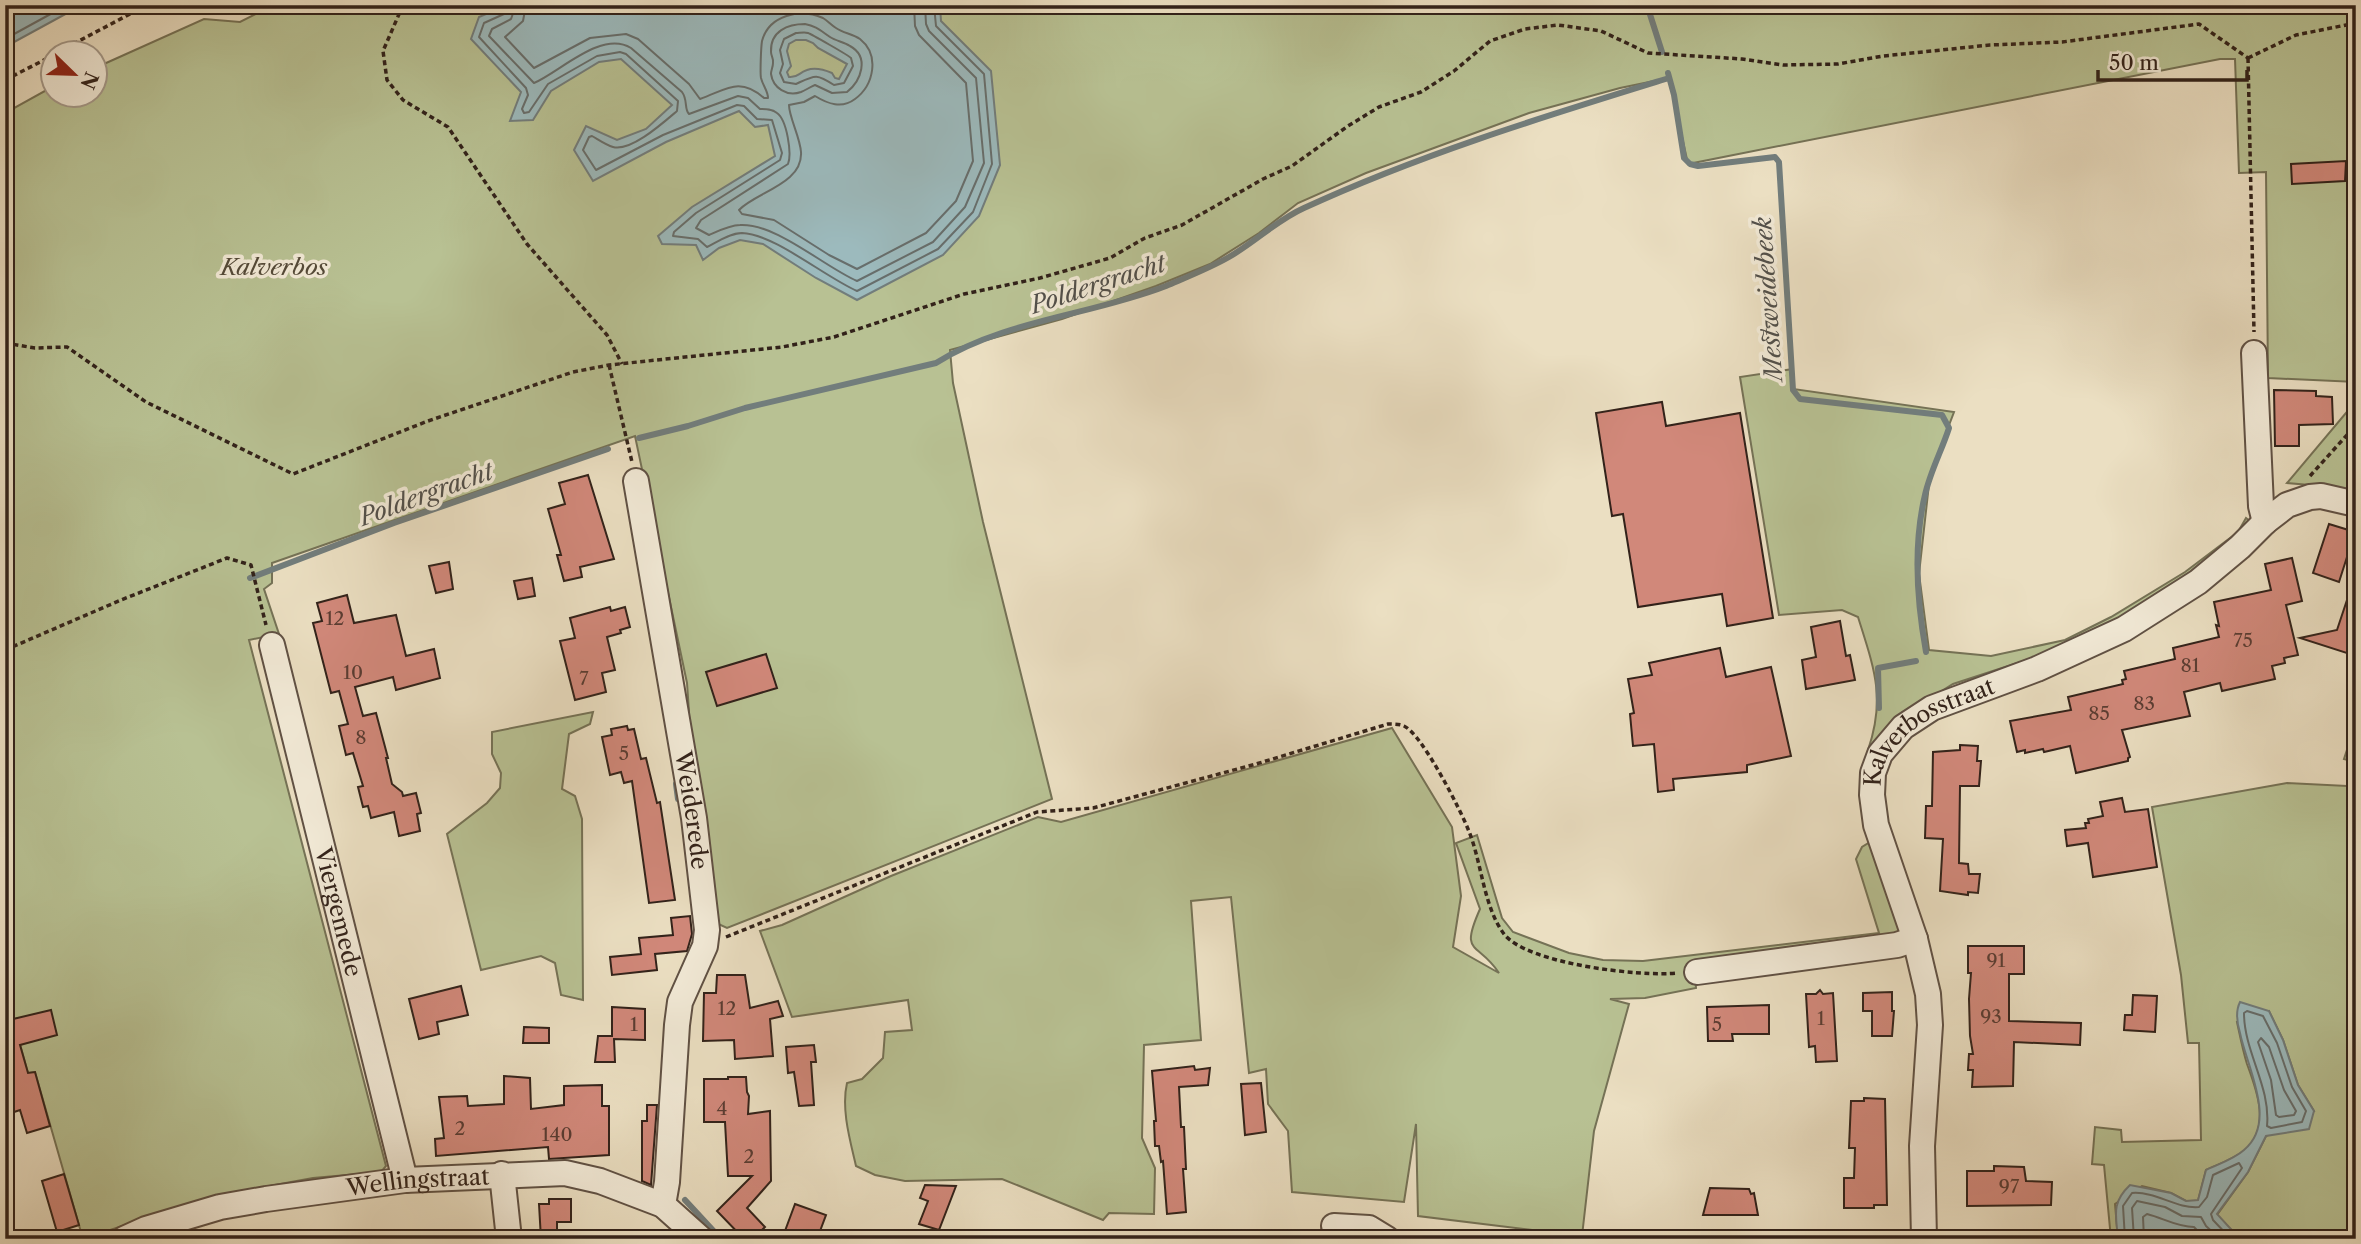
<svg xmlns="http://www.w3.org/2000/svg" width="2361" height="1244" font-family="'Libre Caslon Text',serif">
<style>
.green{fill:#b8c193;stroke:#757256;stroke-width:2}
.water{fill:#9cbabd;stroke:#727d7c;stroke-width:2;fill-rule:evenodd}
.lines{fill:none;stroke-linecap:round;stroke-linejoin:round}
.shore{stroke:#676e6c;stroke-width:2}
.stream{stroke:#727d7c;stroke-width:6}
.building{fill:#d1887a;stroke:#32221a;stroke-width:2}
.minor-casing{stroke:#605144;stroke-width:28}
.path{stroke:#32221a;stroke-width:3.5;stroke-dasharray:5 3.5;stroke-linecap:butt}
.minor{stroke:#f2ead7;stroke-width:24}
.labels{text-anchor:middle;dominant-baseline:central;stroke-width:7;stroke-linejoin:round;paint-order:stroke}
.number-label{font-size:19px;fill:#5a3c32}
.park-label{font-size:23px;font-style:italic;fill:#544a38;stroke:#f2ead7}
.street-label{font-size:23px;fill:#32221a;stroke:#f2ead7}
.water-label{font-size:24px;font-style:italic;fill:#52504b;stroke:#f2ead7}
</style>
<rect width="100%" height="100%" fill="#ebdfc2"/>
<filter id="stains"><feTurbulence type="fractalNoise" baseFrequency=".00286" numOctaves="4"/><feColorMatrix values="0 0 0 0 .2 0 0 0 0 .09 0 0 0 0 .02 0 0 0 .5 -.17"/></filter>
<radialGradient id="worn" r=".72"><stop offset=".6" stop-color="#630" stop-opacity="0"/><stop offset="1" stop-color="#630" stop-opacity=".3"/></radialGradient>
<g class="green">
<polygon points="273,5 2356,5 2356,382 2268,378 2266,172 2239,173 2235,59 2220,59 1688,164 1669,78 1620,88 1529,113 1366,173 1298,203 1259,233 1210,264 1156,286 1062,319 950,350 953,383 983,522 1052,799 727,928 714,922 685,723 689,712 687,683 635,436 272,563 272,583 264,589 279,634 249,640 386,1166 381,1172 313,1178 210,1197 83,1239 35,1072 28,1073 13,1019 5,1009 5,113 52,87 52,94 94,94 95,68 204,19 240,22"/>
<path d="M1793,369V389L1954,412L1930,475L1919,574L1929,650L1991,656L2065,640L2111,617L2185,572L2238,532L2246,518L2251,522L2239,540L2091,639L1953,684L1921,704L1875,752L1868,750C1886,698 1874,668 1858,617L1842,610L1779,615L1740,377Z"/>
<polygon points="2356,401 2356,494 2310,485 2287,483"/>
<polygon points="593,712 590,724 569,734 562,789 575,796 582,819 583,1000 561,995 555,963 541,956 481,970 447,834 487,803 500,788 501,773 492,754 492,732"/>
<path d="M2356,722V1239H2240L2217,1215L2248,1172L2266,1136L2314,1111L2298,1085L2283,1040L2269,1011L2237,1022C2240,1036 2243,1051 2247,1064C2257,1091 2271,1127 2245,1150C2234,1159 2219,1164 2206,1170L2198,1201H2186L2171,1193L2142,1186L2115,1204L2118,1239H2111L2104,1165L2092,1164L2095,1127L2121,1130L2122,1142L2201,1140L2199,1043H2188L2181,975L2152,807L2287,783L2347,786L2352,761L2344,759Z"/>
<path d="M1392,728L1452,827L1461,896L1453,947L1499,973C1478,941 1459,956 1480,909L1456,843L1477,835L1502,918L1513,932L1569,953L1603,960L1643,961L1879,933L1856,859L1862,847L1875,839L1906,932L1694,966L1696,988L1645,998L1610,999L1629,1004L1594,1131L1582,1236L1418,1216L1416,1124L1404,1202L1292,1192L1288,1131L1268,1104L1266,1069L1249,1073L1231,897L1191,901L1201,1040L1144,1045L1142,1138L1155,1168L1154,1214L1109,1213L1103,1220L1002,1179L905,1181L875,1175L856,1166C850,1140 841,1109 847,1083L862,1079L883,1058L885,1032L912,1030L908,1000L792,1017L760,931L782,925L891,876L1038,817L1061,822Z"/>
</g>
<g class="water">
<polygon points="5,5 82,5 5,47"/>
<path d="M507,5H940L941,21L991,71L1000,165L979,216L943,255L857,300L816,278L763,244L740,240L719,248L703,260L696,245L662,244L658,236L692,207L775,156L768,125L755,127L739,111L666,142L593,181L574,150L586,126L617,140L646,129L672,105L621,59L599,62L551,91L533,120L510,121L521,92L471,39L479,17ZM796,40H806L813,43L818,48L847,64L839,79L835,78L832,73C825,70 815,67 807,70C798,73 798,78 789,77L787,72L791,66L787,51L789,44Z"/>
<path d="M2240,1002L2269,1011L2283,1040L2298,1085L2314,1111L2309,1129L2266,1136L2248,1172L2217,1214L2240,1239H2118C2116,1215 2111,1203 2130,1185L2171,1193L2186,1201L2198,1200L2206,1170C2219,1164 2234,1159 2244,1150C2278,1122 2247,1068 2240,1033C2237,1023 2235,1012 2240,1002Z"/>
</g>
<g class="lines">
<g class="shore">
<path d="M507,5L504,14L484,23L479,37L526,88L528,95L522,109L524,113L529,112L548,84L597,56L620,52L626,54L678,101L677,111C664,122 631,152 613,147C606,145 599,140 592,136L589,137L583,150L596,170L663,135L737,105L744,106L757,119L772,120L782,153L780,160L696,213L674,232L673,236L698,239L707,247C717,242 730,233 742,233C774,234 825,277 857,291L938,249L973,212L992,164L984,74L936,26L934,5"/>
<path d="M516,5L511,19L492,29L489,36L534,83C560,72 601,30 631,48L682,92C688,100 684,109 689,114L738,96L748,98L760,109C766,109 772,109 777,113C787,120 792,154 788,164L701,220L696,228L709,235C718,231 730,225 740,225C776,223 823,266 857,281L933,242L965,207L984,163L976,78L929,31L926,24L925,5"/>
<path d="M526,5L523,21L505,37L534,68L590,38L626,34L638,39L689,84L700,99C726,90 739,76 764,98H768C768,91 763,86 761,78C760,73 761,47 762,41C769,15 800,8 823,18C828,21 831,25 836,28C843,33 853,34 860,39C880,55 874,85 855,99C842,109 828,104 815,96L804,102L789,105C789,117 800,137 801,152C803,184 756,192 739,210L742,214L774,220L829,255L857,269L926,233L956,201L973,161L966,83L919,35L915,26L914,5"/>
<path d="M805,24C816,26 821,31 830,37C836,41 844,42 850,46C870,57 861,81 847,92L832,93L815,85C810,87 806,90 801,92C787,97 773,88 771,74C771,70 773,67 773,63C774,59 771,56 771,52C770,31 788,24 805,24Z"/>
<path d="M796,33C799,33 805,32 808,33C811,34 848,55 851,58L853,66L844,83L834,85C816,73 815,75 796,84L784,82L780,73L783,64L780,50L784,39Z"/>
<polyline points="5,39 67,5"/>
<path d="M2247,1011L2263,1016L2277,1043L2292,1087L2306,1111L2302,1122L2271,1128L2267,1126C2271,1087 2244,1052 2244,1013Z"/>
<polygon points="2261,1038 2269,1047 2284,1090 2296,1111 2294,1115 2279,1117 2276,1115 2271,1080 2258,1042"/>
<path d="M2125,1239L2123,1206L2132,1193C2156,1191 2176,1209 2199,1207L2207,1197L2213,1175L2239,1163L2242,1168L2211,1214L2213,1220L2231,1239"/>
<polyline points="2134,1239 2132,1208 2137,1201 2165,1207 2182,1216 2201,1217 2206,1226 2220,1239"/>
<path d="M2144,1239L2143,1217L2147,1214C2163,1218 2177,1227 2194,1227L2205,1239"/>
</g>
<g class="stream">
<polyline points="1647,5 1662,52"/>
<path d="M1668,73L1674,95L1684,158L1690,164L1698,166L1775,157L1779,162L1793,390L1800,399L1942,415L1949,428C1942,450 1930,472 1925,495C1913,545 1917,602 1926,652"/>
<path d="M639,438L688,426L745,408L936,363C1004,320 1092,315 1166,286C1187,277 1210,268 1229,257C1255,242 1277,220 1304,208C1421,154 1546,116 1669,78"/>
<polyline points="250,578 394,523 608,449"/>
<polyline points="1879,708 1878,668 1916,661"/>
<polyline points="676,784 678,799"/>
<polyline points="685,1200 721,1239"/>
</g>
</g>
<g class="building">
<polygon points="2346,161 2345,181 2292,184 2291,164"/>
<polygon points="2274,390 2316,391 2316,396 2332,397 2333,424 2299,425 2299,446 2275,446"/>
<polygon points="1662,402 1666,426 1740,413 1773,618 1727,626 1722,594 1638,607 1623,514 1612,516 1596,413"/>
<polygon points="588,475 614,559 580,567 582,577 564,581 557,555 561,555 548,509 565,504 559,483"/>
<polygon points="2329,524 2355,532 2339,582 2313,573"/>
<polygon points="2292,558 2302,601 2286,605 2298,655 2284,658 2285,663 2272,666 2275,679 2222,691 2220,683 2184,692 2190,716 2122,730 2130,757 2128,758 2128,761 2076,773 2070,746 2044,752 2043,749 2025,753 2025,750 2017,752 2010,721 2071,710 2068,697 2123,684 2122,680 2126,679 2124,671 2175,659 2173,648 2219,637 2216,625 2219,626 2214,602 2271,590 2265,564"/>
<polygon points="449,562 453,589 436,593 429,566"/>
<polygon points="532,578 535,596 518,599 514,581"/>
<polygon points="2353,582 2356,582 2356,656 2300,638 2337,630"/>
<polygon points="347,595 354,623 396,615 406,656 434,649 440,678 396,690 393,677 355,687 363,716 376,713 388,758 386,758 392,784 402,792 403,796 416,793 421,813 417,814 420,831 399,836 394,812 371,818 368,806 363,807 358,787 363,786 353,753 346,755 339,726 348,724 339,691 331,693 313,623 322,621 317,603"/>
<polygon points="610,607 611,611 625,607 630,627 620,630 621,633 607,637 615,670 602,673 606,692 575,700 560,641 575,638 570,618"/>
<polygon points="1840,621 1846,656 1850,655 1855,680 1806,689 1802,660 1816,657 1811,627"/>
<polygon points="1720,648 1726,677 1771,667 1791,756 1747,765 1747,772 1673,779 1674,790 1658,792 1654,744 1633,746 1630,714 1634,713 1628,679 1652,675 1649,663"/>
<polygon points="766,654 777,688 717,706 706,672"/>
<polygon points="627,726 628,730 634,729 641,759 646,758 657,803 660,802 675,900 649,903 632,781 624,783 621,772 610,775 602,737 612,735 611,729"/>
<polygon points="1960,745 1978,746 1977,761 1981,761 1979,786 1960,786 1959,863 1968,864 1969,874 1980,874 1978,893 1968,892 1968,895 1940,891 1943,839 1925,838 1926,806 1932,806 1933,752 1960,750"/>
<polygon points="2122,798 2125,812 2148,809 2157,867 2093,877 2088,843 2067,846 2065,830 2086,828 2085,823 2089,823 2088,819 2103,816 2100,802"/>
<polygon points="690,916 692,934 687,951 655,954 657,970 612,975 610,957 641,954 639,938 673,935 671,918"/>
<polygon points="1968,946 2024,946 2024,974 2009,974 2009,1021 2081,1023 2080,1045 2014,1042 2013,1086 1972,1087 1973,1070 1968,1070 1969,1054 1973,1054 1970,1036 1969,999 1971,973 1968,973"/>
<polygon points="717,975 745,975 750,1008 778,1001 783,1016 770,1019 773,1056 735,1059 734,1040 703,1041 704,993 716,993"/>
<polygon points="461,986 468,1015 437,1022 439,1034 419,1039 409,999"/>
<polygon points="1820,990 1823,994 1833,993 1837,1061 1816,1062 1815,1046 1809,1047 1806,994 1816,994"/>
<polygon points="1892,992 1892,1011 1894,1011 1892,1036 1872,1036 1872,1011 1863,1011 1863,993"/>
<polygon points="2133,995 2157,996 2155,1032 2124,1030 2125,1015 2132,1015"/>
<polygon points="1769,1005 1769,1034 1732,1034 1733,1041 1708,1041 1707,1007"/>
<polygon points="612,1007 645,1009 645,1040 614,1039 615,1062 595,1062 598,1036 612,1036"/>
<polygon points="10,1008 13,1019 51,1010 57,1035 20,1045 28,1073 35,1072 50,1126 27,1133 20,1110 5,1115 5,1009"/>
<polygon points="524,1027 549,1028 549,1043 523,1043"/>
<polygon points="814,1045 816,1062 811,1062 814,1105 799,1106 794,1072 788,1073 786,1047"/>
<polygon points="1194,1066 1195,1070 1210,1068 1208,1085 1179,1087 1181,1127 1184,1127 1186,1169 1183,1169 1186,1212 1167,1214 1163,1161 1161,1162 1159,1146 1155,1146 1154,1121 1156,1121 1152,1071"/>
<polygon points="504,1076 530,1078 531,1109 564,1105 564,1086 602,1085 602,1106 609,1106 609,1155 549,1159 548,1147 436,1156 435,1139 444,1138 439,1097 467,1096 468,1106 504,1104"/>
<polygon points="728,1077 746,1077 747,1092 749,1096 748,1114 770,1111 771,1181 747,1208 765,1227 753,1239 744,1239 717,1211 752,1176 728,1176 725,1122 704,1122 704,1079 728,1079"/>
<polygon points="1261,1083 1266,1132 1245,1135 1241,1084"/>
<polygon points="1864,1098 1885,1099 1887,1205 1874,1205 1874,1208 1844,1208 1844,1178 1854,1178 1855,1148 1849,1148 1851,1101 1864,1101"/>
<polygon points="647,1105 657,1105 651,1185 642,1181 642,1121 647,1121"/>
<polygon points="1994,1166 2024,1167 2026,1181 2052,1182 2051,1205 1967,1206 1967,1171 1994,1171"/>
<polygon points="64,1174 79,1225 57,1232 42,1181"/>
<polygon points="925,1185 956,1186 939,1230 919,1224 928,1201 920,1198"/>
<polygon points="1710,1188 1749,1189 1751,1194 1754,1193 1758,1215 1703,1215"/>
<polygon points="549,1199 571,1199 571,1222 557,1222 557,1239 541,1239 539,1204 549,1204"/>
<polygon points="795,1204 826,1215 817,1239 782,1239"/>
</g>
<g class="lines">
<g class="minor-casing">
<g id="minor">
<polyline points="2254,353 2261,506 2265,522"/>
<path id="s1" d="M636,481L694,818L707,930L705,946L680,1002L677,1025L667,1182L663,1205"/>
<path id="s2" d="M272,645L405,1180"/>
<polyline points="1697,972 1897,945 1915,939"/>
<polyline points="502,1174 509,1239"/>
<polyline points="1334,1226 1369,1228 1387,1239"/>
<path id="s3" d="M124,1239L146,1229L220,1207L266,1199L405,1180L565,1173L600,1181L663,1205L701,1239"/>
<path id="s4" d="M1924,1239L1922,1146L1930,1025L1928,994L1915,939L1876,825L1872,795L1873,773L1880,754L1903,727L1932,708L2037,669L2124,629L2198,582L2240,547L2265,522L2287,505L2310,497L2321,496L2356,504"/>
</g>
</g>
<g class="path">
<polyline points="403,5 383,51 387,80 403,100 448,127 527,244 607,335 622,364"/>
<polyline points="58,52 147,5"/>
<polyline points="2248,58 2254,332"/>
<polyline points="2248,58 2296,35 2356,23"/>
<polyline points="5,80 52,56"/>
<polyline points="5,343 35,348 67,347 146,402 293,474 428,421 573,372 609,365 782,347 834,337 964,294 1040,278 1110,258 1145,238 1182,225 1263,179 1292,166 1348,126 1379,107 1421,92 1454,71 1490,41 1525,29 1558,25 1601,31 1648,53 1742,59 1783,65 1838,64 1883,56 1990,45 2062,42 2199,24 2248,58"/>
<polyline points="609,365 632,462"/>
<polyline points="2310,476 2356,425"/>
<polyline points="5,650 121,600 227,558 251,565 266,625"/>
<path d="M726,937L1037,812L1093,808L1256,764L1388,724C1393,724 1400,724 1404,726C1422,734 1460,809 1468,829C1482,862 1483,906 1504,934C1527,964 1641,977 1677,973"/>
</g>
<use href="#minor" class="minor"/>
</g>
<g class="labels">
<g class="number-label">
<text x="335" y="618">12</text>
<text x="2243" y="640">75</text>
<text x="2190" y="665">81</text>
<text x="353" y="672">10</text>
<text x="584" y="678">7</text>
<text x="2144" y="703">83</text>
<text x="2099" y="713">85</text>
<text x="361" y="737">8</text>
<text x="624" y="753">5</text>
<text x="1996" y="960">91</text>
<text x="727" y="1008">12</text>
<text x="1991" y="1016">93</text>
<text x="1821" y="1018">1</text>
<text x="634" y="1024">1</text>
<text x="1717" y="1024">5</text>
<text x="722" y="1108">4</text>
<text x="460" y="1128">2</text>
<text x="557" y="1134">140</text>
<text x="749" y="1156">2</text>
<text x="2009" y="1186">97</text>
</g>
<g class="park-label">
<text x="274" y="267">Kalverbos</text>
</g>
<g class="street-label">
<text stroke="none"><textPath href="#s4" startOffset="546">Kalverbosstraat</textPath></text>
<text stroke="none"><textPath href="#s1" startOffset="334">Weiderede</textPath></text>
<text stroke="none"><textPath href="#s2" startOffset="275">Viergemede</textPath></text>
<text stroke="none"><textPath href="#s3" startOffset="301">Wellingstraat</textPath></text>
</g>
<g class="water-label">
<text transform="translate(1098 284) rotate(-18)">Poldergracht</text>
<text transform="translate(1768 299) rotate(-94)">Mestweidebeek</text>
<text transform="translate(426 494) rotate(-20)">Poldergracht</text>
</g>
</g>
<rect width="2361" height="1244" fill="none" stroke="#ebdfc2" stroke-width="28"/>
<rect x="7" y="7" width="2347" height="1230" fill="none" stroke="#32221a" stroke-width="3.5"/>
<rect x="14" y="14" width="2333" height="1216" fill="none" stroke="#32221a" stroke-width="2"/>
<g transform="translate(74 74) rotate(113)"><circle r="33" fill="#f2ead7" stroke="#a59a8b" stroke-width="2"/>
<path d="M0-5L12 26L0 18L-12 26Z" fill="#8f2418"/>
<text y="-10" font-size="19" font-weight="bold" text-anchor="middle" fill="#32221a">N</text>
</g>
<path d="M2098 70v10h149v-10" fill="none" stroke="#32221a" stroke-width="3.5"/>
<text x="2109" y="70" font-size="21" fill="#32221a" stroke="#f2ead7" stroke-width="5" paint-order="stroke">50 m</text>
<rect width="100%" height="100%" filter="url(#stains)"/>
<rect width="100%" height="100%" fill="url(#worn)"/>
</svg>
